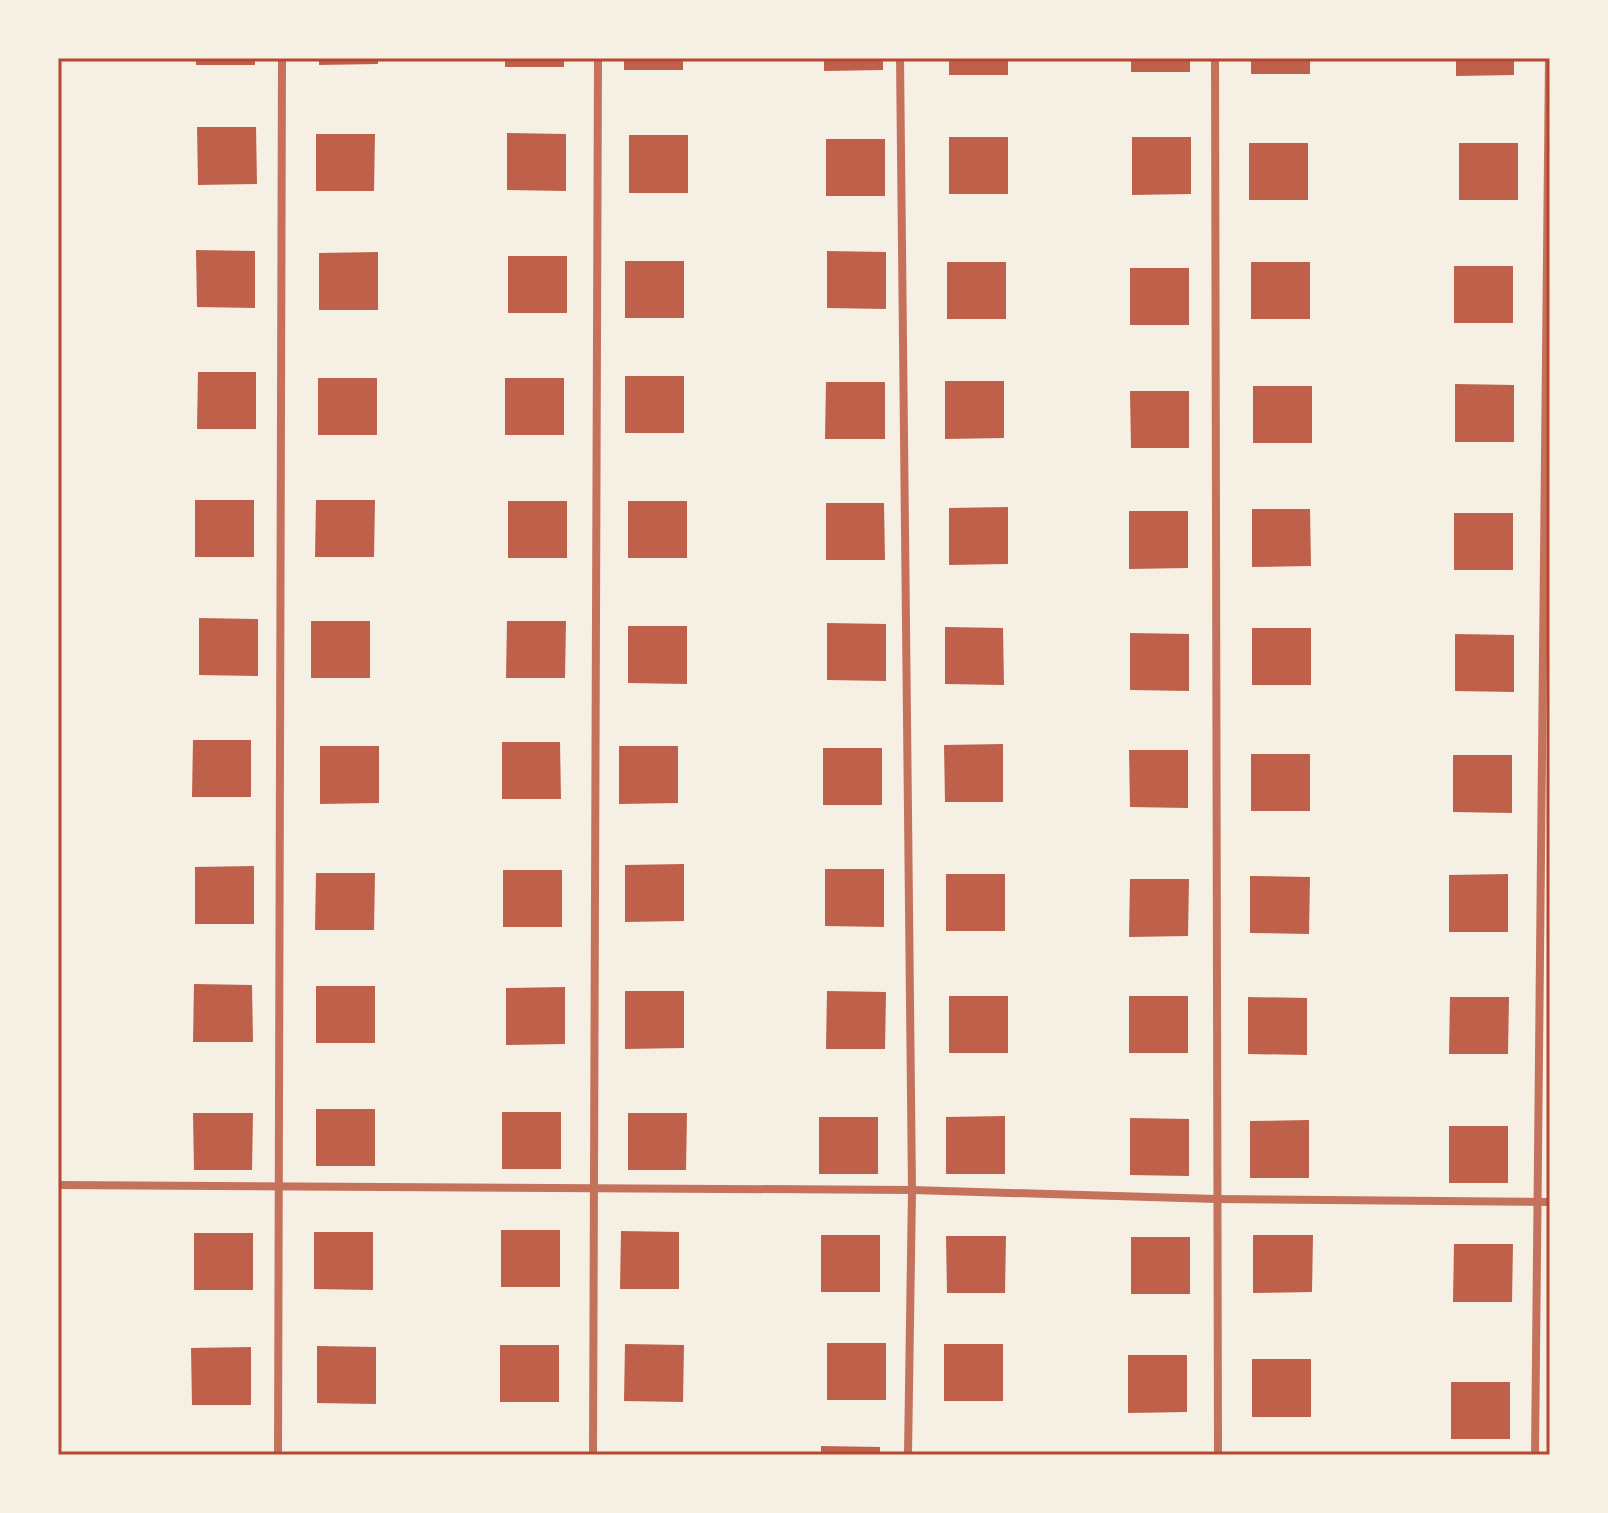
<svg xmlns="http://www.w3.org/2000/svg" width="1608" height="1513" font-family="Lato,sans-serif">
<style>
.building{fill:#bf614a}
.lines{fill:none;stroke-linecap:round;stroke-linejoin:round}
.minor{stroke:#c5725c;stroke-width:8}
.neatline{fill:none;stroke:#b5482f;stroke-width:3}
</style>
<rect width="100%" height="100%" fill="#f6efe4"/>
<g class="building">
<rect x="196" y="58" width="59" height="7"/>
<polygon points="319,58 378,58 378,64 319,65"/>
<rect x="505" y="58" width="59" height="9"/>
<rect x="624" y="58" width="59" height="12"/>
<polygon points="824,58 883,58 883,70 824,71"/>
<rect x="949" y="58" width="59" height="17"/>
<rect x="1131" y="58" width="59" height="14"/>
<rect x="1251" y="58" width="59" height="16"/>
<polygon points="1456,58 1514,58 1514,75 1456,76"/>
<polygon points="197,127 256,127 257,184 198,185"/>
<polygon points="507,133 566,134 566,191 507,190"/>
<polygon points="316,134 375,134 374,191 316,191"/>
<rect x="629" y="135" width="59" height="58"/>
<rect x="949" y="137" width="59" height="57"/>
<polygon points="1132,137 1191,137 1191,194 1132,195"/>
<rect x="826" y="139" width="59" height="57"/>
<rect x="1249" y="143" width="59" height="57"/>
<rect x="1459" y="143" width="59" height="57"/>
<polygon points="196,250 255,251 255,308 197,307"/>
<polygon points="827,251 886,252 886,309 827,308"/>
<polygon points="378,252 378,310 319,310 319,253"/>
<rect x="508" y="256" width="59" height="57"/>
<rect x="625" y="261" width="59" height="57"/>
<rect x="947" y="262" width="59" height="57"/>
<rect x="1251" y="262" width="59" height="57"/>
<rect x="1454" y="266" width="59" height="57"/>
<rect x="1130" y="268" width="59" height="57"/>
<polygon points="198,372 256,372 256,429 197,429"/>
<rect x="625" y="376" width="59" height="57"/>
<rect x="318" y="378" width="59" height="57"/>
<rect x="505" y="378" width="59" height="57"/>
<polygon points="945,381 1004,381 1004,438 945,439"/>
<polygon points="826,382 885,382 885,439 825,439"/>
<polygon points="1455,384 1514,385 1514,442 1455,442"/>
<rect x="1253" y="386" width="59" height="57"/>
<polygon points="1130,391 1189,391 1189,448 1131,448"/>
<rect x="195" y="500" width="59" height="57"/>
<polygon points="316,500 375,500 374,557 315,557"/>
<rect x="508" y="501" width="59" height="57"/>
<rect x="628" y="501" width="59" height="57"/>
<polygon points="826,503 884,503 885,560 826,560"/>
<polygon points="1008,507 1008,564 949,565 949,508"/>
<polygon points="1252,509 1310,509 1311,566 1252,567"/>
<polygon points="1129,511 1188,511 1188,568 1129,569"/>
<rect x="1454" y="513" width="59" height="57"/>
<polygon points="199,618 258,619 258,676 199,675"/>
<rect x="311" y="621" width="59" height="57"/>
<polygon points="507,621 566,621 565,678 506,678"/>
<polygon points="827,623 886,624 886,681 827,680"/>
<polygon points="628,626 687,626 687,684 628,683"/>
<polygon points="945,627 1003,628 1004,685 945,684"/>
<rect x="1252" y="628" width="59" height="57"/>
<polygon points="1130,633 1189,634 1189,691 1130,690"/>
<polygon points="1455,634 1514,635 1514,692 1455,691"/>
<polygon points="193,740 251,740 251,797 192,797"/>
<polygon points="502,742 560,742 561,799 502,799"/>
<polygon points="1003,744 1003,802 945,802 944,745"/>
<polygon points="320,746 379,746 379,803 320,804"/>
<polygon points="619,746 678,746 678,803 619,804"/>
<rect x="823" y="748" width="59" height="57"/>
<polygon points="1129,750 1188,750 1188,808 1130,807"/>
<rect x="1251" y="754" width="59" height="57"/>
<polygon points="1453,755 1512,755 1512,813 1453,812"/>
<polygon points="684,864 684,921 625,922 625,865"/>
<polygon points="254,866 254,924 195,924 195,867"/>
<polygon points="825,869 884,869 884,927 825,926"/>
<rect x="503" y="870" width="59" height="57"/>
<polygon points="316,873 375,873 374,930 315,930"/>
<rect x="946" y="874" width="59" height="57"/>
<polygon points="1508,874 1508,932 1449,932 1449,875"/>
<polygon points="1250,876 1310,877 1309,934 1250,933"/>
<polygon points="1130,879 1189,879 1188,936 1129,937"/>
<polygon points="194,984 252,985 253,1042 193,1042"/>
<rect x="316" y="986" width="59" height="57"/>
<polygon points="565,987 565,1044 506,1045 506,988"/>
<polygon points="625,991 684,991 684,1048 625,1049"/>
<polygon points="827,991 886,992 885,1049 826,1049"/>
<rect x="949" y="996" width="59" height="57"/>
<rect x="1129" y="996" width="59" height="57"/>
<polygon points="1248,997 1307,998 1307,1055 1248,1054"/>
<polygon points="1450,997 1509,997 1508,1054 1449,1054"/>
<rect x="316" y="1109" width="59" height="57"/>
<rect x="502" y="1112" width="59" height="57"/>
<polygon points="193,1113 253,1113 252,1170 194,1170"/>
<polygon points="628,1113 687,1113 686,1170 628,1170"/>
<polygon points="1005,1116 1005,1174 946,1174 946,1117"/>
<rect x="819" y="1117" width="59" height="57"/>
<polygon points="1130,1118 1189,1119 1189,1176 1130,1175"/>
<polygon points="1309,1120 1309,1178 1250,1178 1250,1121"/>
<rect x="1449" y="1126" width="59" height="57"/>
<rect x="501" y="1230" width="59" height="57"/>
<polygon points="621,1231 679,1232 679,1289 620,1289"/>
<polygon points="314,1232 373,1232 373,1290 314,1289"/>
<rect x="194" y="1233" width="59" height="57"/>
<rect x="821" y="1235" width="59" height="57"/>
<polygon points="1253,1235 1313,1235 1312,1292 1253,1293"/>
<polygon points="946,1236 1006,1236 1005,1293 947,1293"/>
<rect x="1131" y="1237" width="59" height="57"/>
<polygon points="1454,1244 1513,1244 1512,1302 1453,1302"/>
<rect x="827" y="1343" width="59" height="57"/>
<polygon points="625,1344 684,1345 683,1402 624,1401"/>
<rect x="944" y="1344" width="59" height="57"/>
<rect x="500" y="1345" width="59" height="57"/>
<polygon points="317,1346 376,1347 376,1404 317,1403"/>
<polygon points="251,1347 251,1405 192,1405 191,1348"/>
<polygon points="1128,1355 1187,1355 1187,1412 1128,1413"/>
<rect x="1252" y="1359" width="59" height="58"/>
<rect x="1451" y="1382" width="59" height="57"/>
<polygon points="821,1446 880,1447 880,1455 821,1455"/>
</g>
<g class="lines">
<g class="minor">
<polyline points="900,58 912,1190 908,1455"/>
<polyline points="1215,58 1218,1455"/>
<polyline points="58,1185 912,1190 1216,1199 1550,1202"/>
<polyline points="278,1455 282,58"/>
<polyline points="593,1455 598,58"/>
<polyline points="1535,1455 1549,58"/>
</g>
</g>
<rect width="1608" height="1513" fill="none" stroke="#f6efe4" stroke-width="120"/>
<rect x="60" y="60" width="1488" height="1393" class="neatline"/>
</svg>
